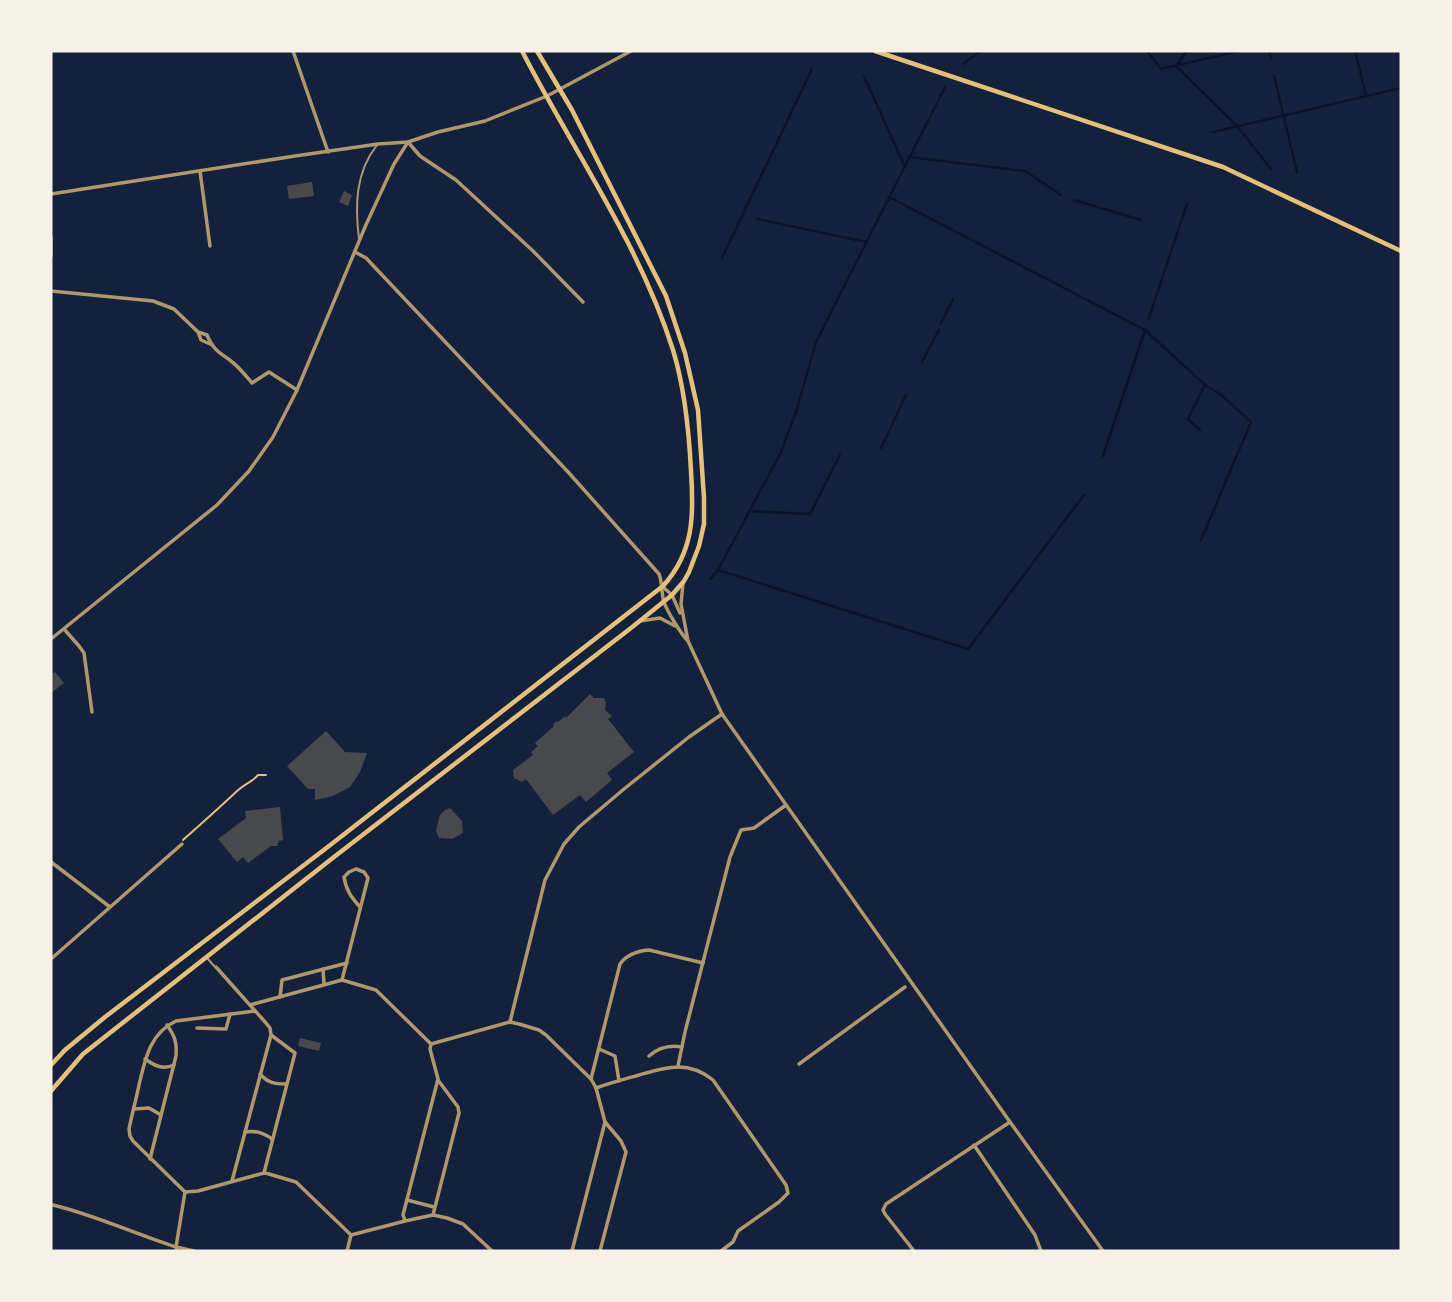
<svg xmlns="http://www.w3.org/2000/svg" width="1452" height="1302" font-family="Merriweather,serif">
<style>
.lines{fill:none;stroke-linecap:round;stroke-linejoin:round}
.stream{stroke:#0b132b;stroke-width:2.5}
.building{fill:#48494c}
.path{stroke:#e5c07b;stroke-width:2}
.service{stroke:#b1986c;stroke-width:2}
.minor{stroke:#b1986c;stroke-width:3.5}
.tertiary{stroke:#b1986c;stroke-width:3.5}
.secondary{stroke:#e5c07b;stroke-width:4.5}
</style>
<rect width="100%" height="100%" fill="#14213d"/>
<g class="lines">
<g class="stream">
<polyline points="1147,51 1161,69 1239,51"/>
<polyline points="1187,51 1176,66 1237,126 1271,169"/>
<polyline points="1269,51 1271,58"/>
<polyline points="1355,51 1366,95"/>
<polyline points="963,64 981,51"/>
<polyline points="864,76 904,165"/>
<polyline points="1274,76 1297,172"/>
<polyline points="1213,132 1401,88"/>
<polyline points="909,157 1025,171 1061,195"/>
<polyline points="889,197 1145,330 1205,385"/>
<polyline points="1074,200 1141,220"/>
<polyline points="757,219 866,242"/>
<polyline points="722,258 812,69"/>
<polyline points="1149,318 1187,204"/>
<polyline points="941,323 953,299"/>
<polyline points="922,362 939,330"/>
<polyline points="1200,430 1188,419 1205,385 1220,394 1251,422 1201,540"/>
<polyline points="881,448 906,395"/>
<polyline points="1103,456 1145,330"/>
<polyline points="749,511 810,514 840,455"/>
<polyline points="718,570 968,649 1084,495"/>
<polyline points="710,579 718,570 781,452 797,409 816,342 945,87"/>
</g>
</g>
<g class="building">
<polygon points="312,182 314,196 289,199 287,186"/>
<polygon points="344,191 352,195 348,206 339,202"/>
<polygon points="55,672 64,683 51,693 51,675"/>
<polygon points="590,694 594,698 604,698 606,703 605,710 612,716 608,719 634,752 607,773 612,780 586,802 580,795 553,815 526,779 522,782 514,778 513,770 533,755 531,752 538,746 535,743 554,726 553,724 557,721 558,722 565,716 566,718"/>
<polygon points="326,731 345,752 367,753 360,772 350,787 333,796 315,800 315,789 308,789 287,766"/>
<polygon points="280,807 283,840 279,841 277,846 271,846 248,863 243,857 237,862 218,839 246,818 245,811"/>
<polygon points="450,808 462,821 463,833 452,839 439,838 436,831 440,815 445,810"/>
<polygon points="300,1038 321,1043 319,1051 298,1046"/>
</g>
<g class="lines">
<path class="path" d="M183,840C201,824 219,808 236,792C243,785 252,782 258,775H266"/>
<g class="service">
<path d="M359,239C355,206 355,173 377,145"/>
<polyline points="207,958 215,967"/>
</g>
<g class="minor">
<polyline points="293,51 328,152"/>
<polyline points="408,142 420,156 456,180 533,251 583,302"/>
<polyline points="200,171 210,246"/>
<polyline points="51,237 51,256"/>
<path d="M355,252L366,258L569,473L659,574C663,584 661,593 664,602C667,611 681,634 688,641L722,714L1010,1122L1103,1251"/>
<path d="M51,291L153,301L174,309L198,332L207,335C214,351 219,352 231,361C239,367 246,376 252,383L269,372L297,390"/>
<polyline points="198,332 201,340 210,344"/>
<polyline points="683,583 681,604 688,641"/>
<polyline points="664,588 672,595 680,613"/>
<polyline points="640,621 660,618 675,626"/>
<polyline points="64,629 79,646 84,653 92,712"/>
<polyline points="51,862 110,907"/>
<polyline points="51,959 182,844"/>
<polyline points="216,967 266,1023 270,1028 271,1035 232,1181"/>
<polyline points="323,969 324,984"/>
<path d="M342,980L368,878L364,872L356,869L349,872L344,877C346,890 351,897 360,907"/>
<polyline points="280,997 282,980 347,963"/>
<path d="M250,1005L342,980L376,990L431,1044L510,1022L519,1024L539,1030L546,1035L591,1079L596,1088C610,1083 625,1079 639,1075C667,1067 688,1060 713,1080L786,1185L788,1193L779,1202L738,1231L733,1242L721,1251"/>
<path d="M255,1011L176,1021C150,1033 145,1059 139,1085C136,1100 132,1114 129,1129L130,1136L133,1141L185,1192L198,1191L264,1173L269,1174L296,1182L351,1235L405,1221L433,1215L447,1218L463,1224L492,1251"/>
<polyline points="510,1022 545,880 564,844 579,827 624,789 689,737 722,714"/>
<polyline points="197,1028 226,1029 230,1014"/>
<polyline points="599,1049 615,1056 619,1081"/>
<path d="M649,1056C658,1048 670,1045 682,1047"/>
<path d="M145,1059C155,1066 163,1070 174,1065"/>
<polyline points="799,1064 905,987"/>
<polyline points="678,1066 685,1032 730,857 741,830 754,828 786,805"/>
<path d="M260,1074C268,1083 275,1084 286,1084"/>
<path d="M591,1079L620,964C627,954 637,951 649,950L703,963"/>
<polyline points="134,1109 149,1108 161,1115"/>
<path d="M245,1132C256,1130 264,1133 272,1139"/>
<polyline points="974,1145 1035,1235 1041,1251"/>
<path d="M150,1159L176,1056C177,1043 175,1036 167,1025"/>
<polyline points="264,1173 295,1053 271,1035"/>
<polyline points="185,1192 176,1247 194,1251"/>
<polyline points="407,1200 434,1207"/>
<path d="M53,1205C95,1215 135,1234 176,1247L177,1251"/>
<polyline points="433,1215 459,1113 458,1107 438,1080"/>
<polyline points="405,1221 403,1215 438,1079 430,1049 431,1044"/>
<polyline points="347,1251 351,1235"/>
<polyline points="572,1251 605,1122 596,1088"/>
<polyline points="600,1251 626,1152 621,1141 605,1122"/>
<polyline points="914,1251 885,1214 883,1210 886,1204 1010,1122"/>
</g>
<g class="tertiary">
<polyline points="51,194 295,156 378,144 408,142 438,132 485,121 547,96 631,51"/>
<polyline points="51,639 217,505 249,471 273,437 297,390 365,227 394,164 408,142"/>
</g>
<g class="secondary">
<polyline points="875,51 1223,167 1401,251"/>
<path d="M51,1065L65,1050L105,1017L329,846L663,586C694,552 694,515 691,471C689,431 685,389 673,350C639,243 573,150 522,51"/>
<polyline points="51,1091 83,1054 334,857 631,628 672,595 684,581 689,572 699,546 704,524 704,498 698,410 685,353 666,296 572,110 537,51"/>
</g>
</g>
<rect width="1452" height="1302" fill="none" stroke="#f6f1e7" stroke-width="105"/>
</svg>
